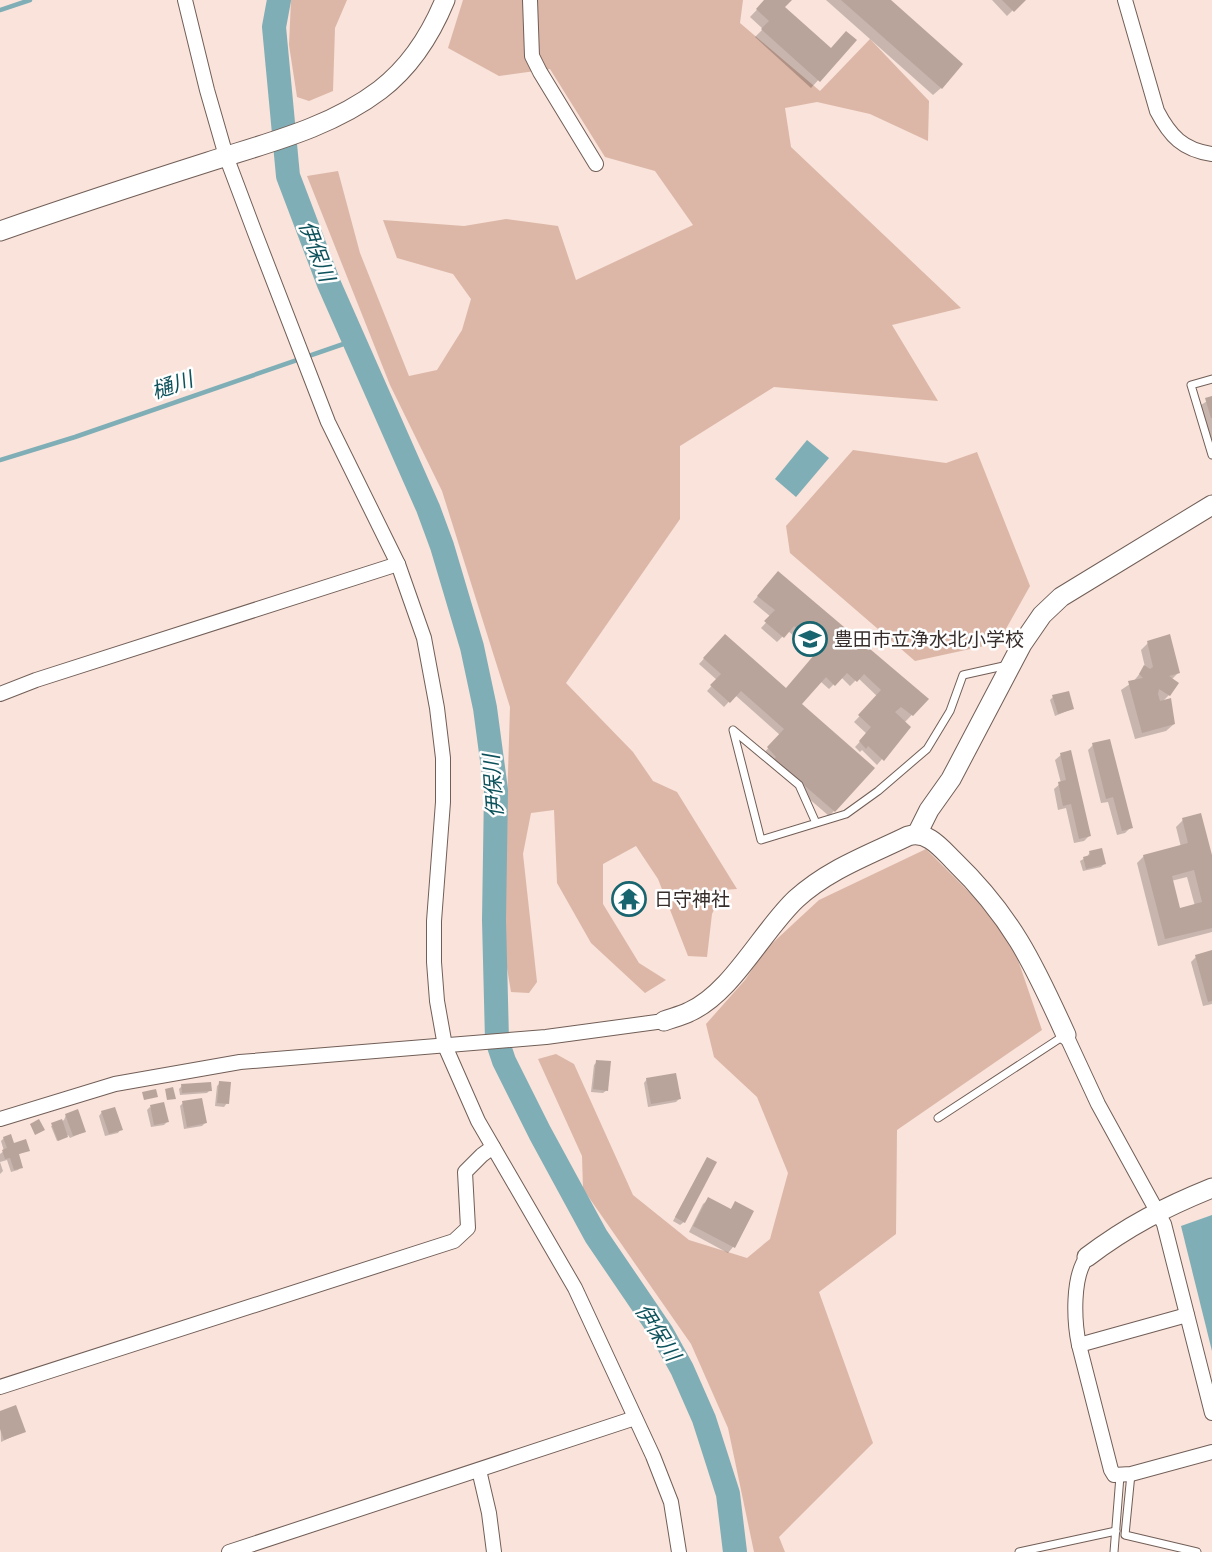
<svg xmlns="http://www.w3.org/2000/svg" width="1212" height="1552" font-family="'Public Sans','Noto Sans JP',sans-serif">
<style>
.green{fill:#dcb7a7}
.water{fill:#7faeb6}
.shadow{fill:#0003;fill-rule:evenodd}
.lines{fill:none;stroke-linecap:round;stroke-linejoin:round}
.stream{stroke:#7faeb6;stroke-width:4.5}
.river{stroke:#7faeb6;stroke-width:24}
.building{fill:#b9a49c;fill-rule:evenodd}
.lane-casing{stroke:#715e57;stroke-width:9}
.street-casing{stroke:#715e57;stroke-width:16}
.secondary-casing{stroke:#715e57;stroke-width:21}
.lane{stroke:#fff;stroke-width:7}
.street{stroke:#fff;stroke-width:14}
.secondary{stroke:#fff;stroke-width:19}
.labels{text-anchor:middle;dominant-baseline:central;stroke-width:5;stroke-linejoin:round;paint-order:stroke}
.poi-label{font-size:19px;fill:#372e2b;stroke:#fff;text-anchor:start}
.water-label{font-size:21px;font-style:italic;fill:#0d525b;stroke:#fff}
</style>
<rect width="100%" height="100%" fill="#f9e3da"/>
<g class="green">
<polygon points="291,0 347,0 335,28 333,91 309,101 297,97 289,45"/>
<polygon points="463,0 743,0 740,23 820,91 870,39 929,101 928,141 870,114 817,102 785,108 791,147 961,308 892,325 938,401 774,387 680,446 680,519 566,683 633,752 653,781 677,792 737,889 723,890 712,914 707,957 688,956 658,879 636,846 603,864 603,904 639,963 666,980 645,993 591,943 557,883 554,810 531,813 523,854 537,982 529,993 511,992 506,962 506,838 510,707 442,491 390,385 307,176 338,171 360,253 409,376 437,370 462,330 471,299 453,274 397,258 383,220 464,226 506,219 558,226 576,280 693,225 655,171 605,157 550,69 499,76 448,48"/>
<polygon points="853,450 946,463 977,452 1030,586 998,643 915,661 790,553 786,526"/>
<polygon points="926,849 1008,931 1042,1030 897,1130 896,1234 819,1292 873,1443 779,1537 785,1552 754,1552 728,1428 691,1344 583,1189 582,1156 538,1059 556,1054 574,1064 633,1195 689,1240 747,1258 770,1239 788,1173 757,1097 714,1057 706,1024 745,980 766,949 819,900"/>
</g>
<g class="water">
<polygon points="807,440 829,458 796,497 775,479"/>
<polygon points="1212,1215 1212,1351 1181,1226"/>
</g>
<g class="shadow">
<polygon points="766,0 790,0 783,8 830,50 854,41 811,88 755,37 763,29 750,17"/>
<polygon points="826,0 888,0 941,88 933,95"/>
<polygon points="992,0 1023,0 1007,16"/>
<polygon points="1212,398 1212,441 1201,405"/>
<polygon points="773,579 927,699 904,723 909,727 877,765 862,750 860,752 855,747 867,734 854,722 878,697 858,678 850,686 841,677 829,689 820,681 799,704 834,811 829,816 770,765 763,754 780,735 735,695 724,707 707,691 717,680 699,664 725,636 786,690 816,654 788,631 777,642 761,628 771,617 753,602"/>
<polygon points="1148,643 1178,673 1172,679 1169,695 1161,703 1174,724 1166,731 1135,739 1121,690 1133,682 1145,667 1141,650"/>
<polygon points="1053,697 1072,709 1055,716 1050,700"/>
<polygon points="1093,745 1131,827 1125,833 1117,835 1108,802 1101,803 1088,750"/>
<polygon points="1061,755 1089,836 1084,841 1074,843 1066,808 1058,810 1054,789 1061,783 1055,760"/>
<path d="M1183,820L1212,862V932L1158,946L1137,863L1144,856L1181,847L1176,827ZM1187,877L1195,906L1179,910L1171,881Z"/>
<polygon points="1090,852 1104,864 1101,867 1083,871 1080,861 1087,857"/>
<polygon points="1212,952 1212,1004 1203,1006 1191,962 1196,957"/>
<polygon points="597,1062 607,1090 603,1093 591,1092 594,1065"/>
<polygon points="647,1079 679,1099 676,1102 648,1107 644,1083"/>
<polygon points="220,1083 227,1103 224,1107 215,1106 217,1086"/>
<polygon points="182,1086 210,1090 207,1093 180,1095 179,1089"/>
<polygon points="183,1103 205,1123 202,1126 184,1129 180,1106"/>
<polygon points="150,1107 167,1122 164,1125 151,1127 147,1110"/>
<polygon points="102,1112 121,1129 118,1133 105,1136 99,1116"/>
<polygon points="66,1115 84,1132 70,1138 68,1135 57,1141 51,1126 64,1120"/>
<polygon points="4,1138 13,1145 28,1150 17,1155 21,1167 18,1170 11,1172 7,1160 0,1162 3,1171 0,1174 0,1154 4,1151 1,1141"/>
<polygon points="707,1159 684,1222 680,1225 673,1221"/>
<polygon points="709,1199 730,1210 736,1203 752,1212 733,1247 728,1253 689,1232 703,1204"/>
<polygon points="0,1413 24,1431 1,1442"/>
</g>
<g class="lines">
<g class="stream">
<polyline points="0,10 30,0"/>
<polyline points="0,460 75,437 355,340"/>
</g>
<polyline class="river" points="279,0 274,27 288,176 329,284 428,508 442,546 472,647 485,708 496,790 494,920 497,1040 504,1061 540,1133 596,1236 662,1333 682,1369 704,1419 728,1494 735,1552"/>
</g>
<g class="building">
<polygon points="764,0 792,0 785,7 831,48 846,31 857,40 820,82 761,29 769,21 756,9"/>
<polygon points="841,0 891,0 963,64 942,89"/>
<polygon points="1002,0 1026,0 1014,12"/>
<polygon points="1212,396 1212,418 1211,418 1205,398"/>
<polygon points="778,571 929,699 913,716 901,707 895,712 911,727 884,761 868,746 866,749 859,741 871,727 858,715 881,690 864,674 857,682 847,673 835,686 826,677 802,704 875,768 835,812 774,759 776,757 767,747 784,729 741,691 730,703 710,685 721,674 703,658 725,634 786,688 820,648 794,626 784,638 764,621 775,610 757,596"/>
<polygon points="1170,634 1180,673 1169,676 1179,683 1170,696 1159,689 1158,694 1160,701 1171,698 1175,724 1142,733 1128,681 1143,678 1139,674 1144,665 1150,669 1153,667 1147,641"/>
<polygon points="1069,691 1074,709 1058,714 1052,695"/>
<polygon points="1110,739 1133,828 1122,831 1113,797 1106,799 1092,743"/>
<polygon points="1071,750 1091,836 1079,839 1071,804 1063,806 1058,782 1066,780 1060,753"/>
<path d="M1201,813L1212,855V928L1165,939L1143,855L1188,843L1182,818ZM1194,870L1202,902L1180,908L1172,876Z"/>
<polygon points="1102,848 1106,864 1086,869 1083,857 1090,855 1089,851"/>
<polygon points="1212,950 1212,1001 1208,1002 1195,955"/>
<polygon points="596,1060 611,1061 608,1091 593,1089"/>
<polygon points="676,1073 681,1099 651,1104 646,1078"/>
<polygon points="219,1081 231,1082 229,1104 217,1103"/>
<polygon points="211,1082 212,1091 182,1093 181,1084"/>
<polygon points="173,1087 176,1099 167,1100 165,1089"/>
<polygon points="156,1089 158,1097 144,1100 142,1092"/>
<polygon points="202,1098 207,1123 187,1127 182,1101"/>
<polygon points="164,1102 169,1122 154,1125 150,1105"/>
<polygon points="115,1107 123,1130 109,1134 101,1111"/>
<polygon points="78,1109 86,1132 73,1136 65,1114"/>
<polygon points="39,1119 45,1130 35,1135 30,1124"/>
<polygon points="62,1119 68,1137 58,1141 51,1123"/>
<polygon points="11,1134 14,1143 26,1139 30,1151 19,1154 23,1168 14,1170 10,1158 5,1159 2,1150 7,1148 3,1137"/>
<polygon points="707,1157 717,1162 685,1223 675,1217"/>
<polygon points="708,1197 731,1209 735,1201 754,1211 735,1248 693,1226"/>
<polygon points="16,1405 26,1432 4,1440 0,1429 0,1411"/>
</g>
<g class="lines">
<g class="lane-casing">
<g id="lane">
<polyline points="1212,379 1191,385 1212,455"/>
<polyline points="816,823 799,785 733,730 761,840 846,814 878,791 927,749 950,711 963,675 1008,665"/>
<polyline points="938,1118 1065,1035"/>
<polyline points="1131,1474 1125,1535 1197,1552"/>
<polyline points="1019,1552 1116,1531"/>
<polyline points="1114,1552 1120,1476"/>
</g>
</g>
<g class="street-casing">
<g id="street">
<polyline points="185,0 207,90 226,156 255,233 328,422 398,564 424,638 437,708 443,758 443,802 434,921 434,962 437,1001 445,1046 478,1121 575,1288 653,1456 671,1502 679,1552"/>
<polyline points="530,0 532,56 540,72 596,164"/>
<path d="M1125,0L1157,111C1170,136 1183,150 1212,154"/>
<polyline points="0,694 36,680 398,564"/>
<polyline points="1066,1035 1098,1104 1164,1224 1212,1413"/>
<polyline points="0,1119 115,1084 240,1062 546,1037 664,1021"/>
<polyline points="1187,1315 1079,1345 1111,1470 1114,1475 1131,1474 1212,1452"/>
<path d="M1079,1345C1074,1321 1072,1277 1087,1257"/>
<polyline points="0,1387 454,1241 468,1228 465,1172 482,1155 493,1147"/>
<polyline points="479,1470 489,1513 494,1552"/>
<polyline points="229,1552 635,1418"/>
</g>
</g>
<g class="secondary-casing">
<g id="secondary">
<path d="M0,231C69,207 139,184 208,162C267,143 330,128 380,90C410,67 431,34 445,0"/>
<polyline points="917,834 929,810 951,779 1022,644 1042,615 1061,597 1212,505"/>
<path d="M664,1021C672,1018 681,1016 689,1012C732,993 762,931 796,899C829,869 869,855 908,836C927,830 941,848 953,860C1011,916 1033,962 1066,1035"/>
<path d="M1087,1257C1128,1226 1165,1207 1212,1188"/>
</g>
</g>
<use href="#lane" class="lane"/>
<use href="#street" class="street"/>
<use href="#secondary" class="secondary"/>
</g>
<defs>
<g id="school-ring" transform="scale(1.75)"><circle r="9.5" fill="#fff" stroke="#19656f" stroke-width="1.5"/><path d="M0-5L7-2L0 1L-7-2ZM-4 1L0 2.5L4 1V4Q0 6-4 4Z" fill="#19656f"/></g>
<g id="temple-ring" transform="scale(1.75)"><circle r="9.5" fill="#fff" stroke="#19656f" stroke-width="1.5"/><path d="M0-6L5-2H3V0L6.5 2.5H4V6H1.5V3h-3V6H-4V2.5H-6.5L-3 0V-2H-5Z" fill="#19656f"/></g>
</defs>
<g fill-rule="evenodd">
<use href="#school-ring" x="810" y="639"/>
<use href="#temple-ring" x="629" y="899"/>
</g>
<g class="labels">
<g class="poi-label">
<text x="834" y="639">豊田市立浄水北小学校</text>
<text x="654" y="899">日守神社</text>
</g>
<g class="water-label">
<text transform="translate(317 251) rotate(69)">伊保川</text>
<text transform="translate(172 385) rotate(-19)">樋川</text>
<text transform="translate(493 786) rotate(-94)">伊保川</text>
<text transform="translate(658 1332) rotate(57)">伊保川</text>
</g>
</g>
</svg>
